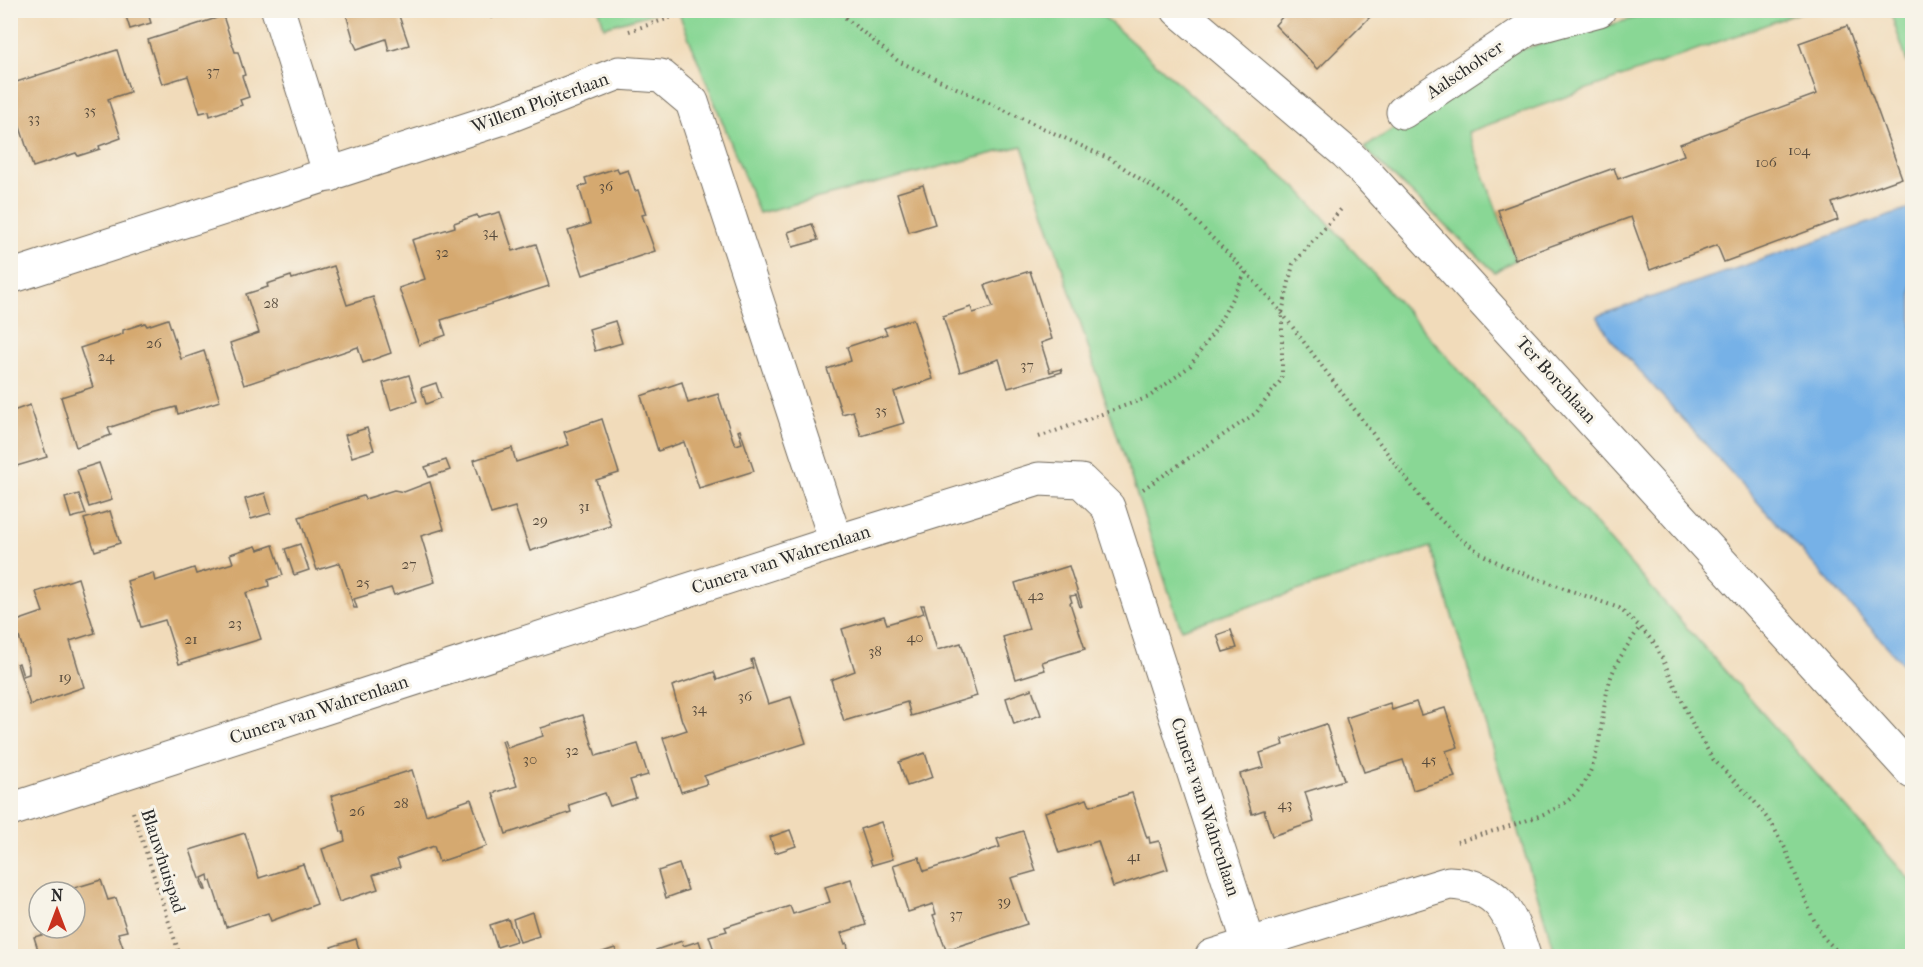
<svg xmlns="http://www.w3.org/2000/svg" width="1923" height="967" font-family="'IM FELL French Canon',serif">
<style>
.green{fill:#89d795;stroke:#5a8160;stroke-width:1.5}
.water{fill:#76b1e7;stroke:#506e89;stroke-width:1.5}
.building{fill:#d5a970}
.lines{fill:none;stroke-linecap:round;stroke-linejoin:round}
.minor-casing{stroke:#70695d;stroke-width:35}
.path{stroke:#70695d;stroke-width:4;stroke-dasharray:1.5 4.5;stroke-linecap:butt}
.minor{stroke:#fff;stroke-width:33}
.labels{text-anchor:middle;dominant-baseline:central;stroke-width:6;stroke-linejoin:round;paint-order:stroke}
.number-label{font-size:15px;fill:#564a3c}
.street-label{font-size:18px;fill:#2b2b2b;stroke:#f7f3e8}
</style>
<rect width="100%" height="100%" fill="#f7f3e8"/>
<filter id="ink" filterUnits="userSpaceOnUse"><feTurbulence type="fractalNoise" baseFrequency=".0167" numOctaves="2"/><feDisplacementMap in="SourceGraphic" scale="12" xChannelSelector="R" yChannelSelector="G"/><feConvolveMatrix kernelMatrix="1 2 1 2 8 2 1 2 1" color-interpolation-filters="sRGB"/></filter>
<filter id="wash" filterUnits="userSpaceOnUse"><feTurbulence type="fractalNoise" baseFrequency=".008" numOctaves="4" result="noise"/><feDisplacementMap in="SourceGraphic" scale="24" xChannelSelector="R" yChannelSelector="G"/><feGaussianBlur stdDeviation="1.35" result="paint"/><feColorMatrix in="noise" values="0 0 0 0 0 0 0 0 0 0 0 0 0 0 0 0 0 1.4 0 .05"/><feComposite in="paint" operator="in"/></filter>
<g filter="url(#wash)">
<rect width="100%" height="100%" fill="#f1dbba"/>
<g class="green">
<polygon points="599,10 661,10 661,11 604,27"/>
<polygon points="678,11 1097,11 1302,193 1912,882 1912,956 1556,956 1431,547 1181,629 1022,146 759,213"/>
<polygon points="1660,11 1804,11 1468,132 1515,260 1495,272 1364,148 1509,53"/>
<polygon points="1912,12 1912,49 1907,62 1891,14"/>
</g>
<polygon class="water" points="1912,208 1912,674 1610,338 1597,316"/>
<g id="blocks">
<g class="building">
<polygon points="124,10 147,10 151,23 130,29"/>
<polygon points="345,10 397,10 409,45 389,51 386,39 357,49 352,39 353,38"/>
<polygon points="488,10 508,10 509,13 491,18"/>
<polygon points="1280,10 1366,10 1371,16 1318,69 1275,25 1284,15"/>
<polygon points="223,16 235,52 238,52 245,75 242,76 249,97 240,100 242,105 210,116 209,111 200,113 188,76 162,84 148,40"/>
<polygon points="1847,26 1902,178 1832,203 1838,220 1724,262 1717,245 1650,270 1631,217 1515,259 1498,210 1614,168 1618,179 1684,155 1680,144 1817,94 1799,43"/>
<polygon points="117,50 130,92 108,99 121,138 99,146 100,149 78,156 76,153 33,167 20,127 10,131 10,84"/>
<polygon points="617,168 619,173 628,170 635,191 638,190 646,214 642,215 655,251 583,275 568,231 590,224 579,187 587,184 585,178"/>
<polygon points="923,185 935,224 909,232 897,193"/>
<polygon points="500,212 513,251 536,244 549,286 441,320 446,335 419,345 399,288 425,279 412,240 455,227 454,223 477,215 478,218"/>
<polygon points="812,224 818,240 793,247 788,232"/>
<polygon points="334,266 347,305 373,297 391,353 363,363 358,347 244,385 230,343 259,333 246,294 268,287 267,284 291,276 292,279"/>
<polygon points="1030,271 1052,339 1041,343 1050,372 1061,369 1062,372 1008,388 999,359 960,372 943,316 971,307 973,313 993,307 985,285"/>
<polygon points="168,319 181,359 204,351 220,401 178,414 176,407 150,414 108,428 111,435 76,447 61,397 93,387 80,348 123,334 123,330 145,323 147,326"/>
<polygon points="913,319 933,379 894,392 904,423 861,436 853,411 842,414 827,369 851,361 847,347 887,334 884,328"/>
<polygon points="615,321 622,343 595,351 589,329"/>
<polygon points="409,375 417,401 391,410 383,383"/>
<polygon points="682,382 688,403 718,394 733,440 736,445 742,443 738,431 740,430 754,471 699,488 684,442 658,451 641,396"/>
<polygon points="436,383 441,398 426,404 421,388"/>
<polygon points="30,405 47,457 10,468 10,412"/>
<polygon points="602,419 619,473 596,480 611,526 530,551 515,507 491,514 474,460 512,448 516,462 569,445 564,432"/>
<polygon points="367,428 374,450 352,457 345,435"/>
<polygon points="446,460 450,470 429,477 425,467"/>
<polygon points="99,463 112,500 89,507 77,470"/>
<polygon points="430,482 444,529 421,536 435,582 394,595 391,588 354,599 357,608 354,608 340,563 317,570 299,517 363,496 365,499 394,490 404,492"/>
<polygon points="265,493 271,513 251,519 245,499"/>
<polygon points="79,494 86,514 71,518 65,498"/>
<polygon points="110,511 120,543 95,551 84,519"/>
<polygon points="300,544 309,570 294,575 285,549"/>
<polygon points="273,545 283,575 268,580 269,586 246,593 261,639 179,664 165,620 141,627 127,581 153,573 155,581 194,568 196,574 233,563 230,554 256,546 258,550"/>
<polygon points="1069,566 1082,606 1080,607 1076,595 1070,596 1072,602 1070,603 1085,649 1042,662 1045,670 1016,679 1003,637 1029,629 1015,583"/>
<polygon points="78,578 95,633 70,641 84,687 30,705 17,664 19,663 23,676 29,674 29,667 14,622 43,612 36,592"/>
<polygon points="921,605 924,605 937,650 961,643 977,696 911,716 907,702 844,721 831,680 855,671 842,629 884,616 887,624 924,613"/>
<polygon points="1231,630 1237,648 1223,652 1217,635"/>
<polygon points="753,659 768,704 791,697 806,743 704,776 707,784 681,792 663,738 687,730 683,721 682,721 672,686 714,672 717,680 753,668 751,660"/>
<polygon points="1032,689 1041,715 1014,724 1006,698"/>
<polygon points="1416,702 1421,715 1445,708 1458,747 1446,751 1455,777 1413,790 1403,760 1364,772 1346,718 1390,703 1392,710"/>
<polygon points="583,715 596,756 638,744 648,775 630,780 636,798 610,806 605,793 569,805 571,812 506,834 493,793 517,786 502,741 504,740 507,748 543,736 541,728"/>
<polygon points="1326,724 1344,780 1305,792 1314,822 1272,836 1264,810 1252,814 1240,774 1264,767 1260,753 1284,745 1282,739"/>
<polygon points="925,753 933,777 907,786 899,762"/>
<polygon points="412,770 426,815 471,799 487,846 439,862 434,846 397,859 400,867 373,875 378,889 339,902 322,849 345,841 343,831 341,832 331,796"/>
<polygon points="1132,793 1147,838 1149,837 1150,843 1159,841 1168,869 1113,887 1098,841 1059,853 1045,812 1087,799 1090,806"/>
<polygon points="881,822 893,859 872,865 860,829"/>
<polygon points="790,830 796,846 775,853 770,837"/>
<polygon points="1023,831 1036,871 1011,878 1027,924 946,950 933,915 936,914 933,904 908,912 893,865 919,857 924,871 1000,847 997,839"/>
<polygon points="245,833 259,878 303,864 317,904 271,921 268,913 226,927 211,881 209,881 208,875 202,878 206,890 204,890 190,850"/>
<polygon points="679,864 688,890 666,898 658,871"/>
<polygon points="851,879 866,925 841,933 845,944 847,943 849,956 716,956 709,936 727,931 725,927 790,906 793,914 830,902 825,887"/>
<polygon points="101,880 108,900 116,898 127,931 118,933 126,956 40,956 34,937 68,928 75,928 75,892 61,892"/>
<polygon points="532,912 539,936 520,942 513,919"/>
<polygon points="508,919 516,941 497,947 490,925"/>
<polygon points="356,939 361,956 334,956 331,947"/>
<polygon points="682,941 683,946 699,941 704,956 658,956 656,950"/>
<polygon points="615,948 618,956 591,956"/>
</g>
</g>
</g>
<g filter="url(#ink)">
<use href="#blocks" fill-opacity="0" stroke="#70695d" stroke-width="1.5"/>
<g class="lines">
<g class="minor-casing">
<g id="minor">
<polyline points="278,10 330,175"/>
<polyline points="1178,10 1346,153 1369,176 1912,772"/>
<polyline points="1403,112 1528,29 1599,10"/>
<polyline points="10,277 509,116 619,73 661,76 692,102 836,542"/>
<polyline points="10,810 836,542 1039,479 1081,481 1108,507 1249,944"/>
<path d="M1212,956L1449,883C1499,885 1511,914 1524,956"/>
</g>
</g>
<g class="path">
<polyline points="836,10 898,61 1112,160 1181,206 1246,272 1282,313 1430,510 1461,539 1483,555 1511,569 1619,608 1640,627 1656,645 1695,729 1713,759 1754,801 1773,826 1785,848 1812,916 1823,937 1842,956"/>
<polyline points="629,31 685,13 687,10"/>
<polyline points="1039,437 1149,397 1190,366 1217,327 1246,272"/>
<polyline points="1143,489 1256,413 1282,379 1282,313 1293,264 1343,207"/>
<polyline points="133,812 180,956"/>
<path d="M1457,842C1487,832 1534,821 1560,806C1608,777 1596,719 1612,674C1619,657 1630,642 1640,627"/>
</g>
<use href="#minor" class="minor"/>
</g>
</g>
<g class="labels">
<g class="number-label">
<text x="213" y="71">37</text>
<text x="90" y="110">35</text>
<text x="34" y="118">33</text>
<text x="1799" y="150">104</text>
<text x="1766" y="162">106</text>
<text x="606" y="186">36</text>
<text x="490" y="232">34</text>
<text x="442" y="252">32</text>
<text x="271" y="303">28</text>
<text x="154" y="343">26</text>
<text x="106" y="356">24</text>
<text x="1027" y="365">37</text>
<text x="881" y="410">35</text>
<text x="584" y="506">31</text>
<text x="540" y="520">29</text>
<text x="409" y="564">27</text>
<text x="363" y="582">25</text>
<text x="1036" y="595">42</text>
<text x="235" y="623">23</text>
<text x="915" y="637">40</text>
<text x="191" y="639">21</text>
<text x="875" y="651">38</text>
<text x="65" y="677">19</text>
<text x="745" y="696">36</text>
<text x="699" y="708">34</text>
<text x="572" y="750">32</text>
<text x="530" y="759">30</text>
<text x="1429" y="759">45</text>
<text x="401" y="803">28</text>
<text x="1285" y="804">43</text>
<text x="357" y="811">26</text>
<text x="1134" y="856">41</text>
<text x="1004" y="901">39</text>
<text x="956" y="914">37</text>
</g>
<g class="street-label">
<text transform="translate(1465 70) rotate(-34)">Aalscholver</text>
<text transform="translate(540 103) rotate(-20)">Willem Plojterlaan</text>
<text transform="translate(1556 380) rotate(48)">Ter Borchlaan</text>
<text transform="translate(781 560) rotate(-18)">Cunera van Wahrenlaan</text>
<text transform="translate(319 710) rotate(-18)">Cunera van Wahrenlaan</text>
<text transform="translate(1205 807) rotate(72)">Cunera van Wahrenlaan</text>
<text transform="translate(163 861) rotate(72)">Blauwhuispad</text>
</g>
</g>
<rect width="1923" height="967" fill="none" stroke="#f7f3e8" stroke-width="36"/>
<g transform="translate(57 910)"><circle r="28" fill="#f7f3e8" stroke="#a5a39c" stroke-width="1.5"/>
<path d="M0-4.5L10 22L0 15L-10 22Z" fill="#c8321e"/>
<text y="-9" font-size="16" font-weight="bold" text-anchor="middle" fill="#2b2b2b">N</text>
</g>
</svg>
